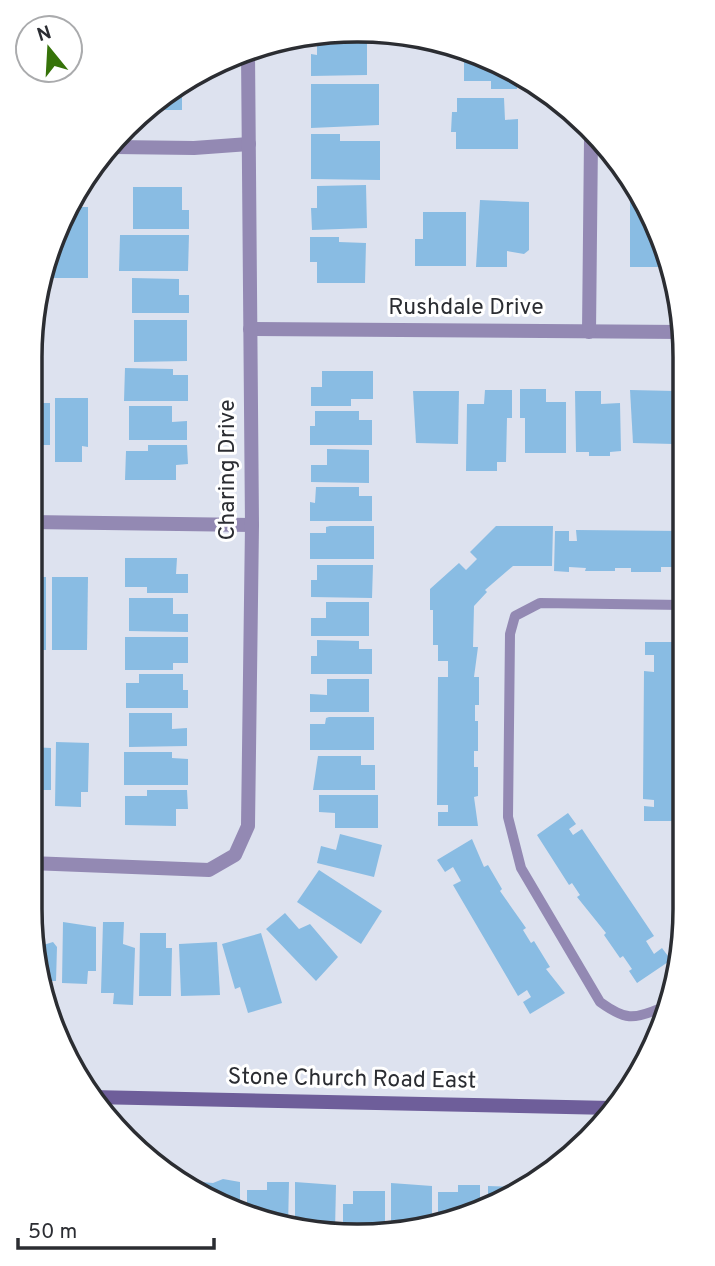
<svg xmlns="http://www.w3.org/2000/svg" width="715" height="1266" font-family="Overpass,sans-serif">
<style>
.building{fill:#89bce3}
.lines{fill:none;stroke-linecap:round;stroke-linejoin:round}
.service{stroke:#9389b3;stroke-width:10}
.minor{stroke:#9389b3;stroke-width:14}
.secondary{stroke:#6e5e9a;stroke-width:14}
.labels{text-anchor:middle;dominant-baseline:central;stroke-width:6;stroke-linejoin:round;paint-order:stroke}
.street-label{font-size:23px;fill:#2b2d32;stroke:#fff}
.rim{fill:none;stroke:#2b2d32;stroke-width:3.5}
</style>
<rect width="100%" height="100%" fill="#dde2ef"/>
<g class="building">
<polygon points="367,35 367,75 311,76 311,54 317,55 317,38"/>
<polygon points="464,54 517,72 517,89 491,89 491,81 464,81"/>
<polygon points="187,83 187,88 182,88 182,110 147,110 158,97"/>
<polygon points="311,84 379,84 379,125 311,128"/>
<polygon points="457,98 504,98 505,120 518,119 518,149 456,149 456,132 451,132 452,112 457,112"/>
<polygon points="311,134 340,134 340,141 380,141 380,180 311,179"/>
<polygon points="366,185 367,228 312,230 311,208 317,208 317,186"/>
<polygon points="133,187 182,187 182,210 189,210 189,229 133,229"/>
<polygon points="630,198 639,198 664,267 630,267"/>
<polygon points="480,200 529,202 529,250 524,254 507,251 507,267 476,267"/>
<polygon points="70,207 88,207 88,278 53,278 53,263"/>
<polygon points="423,212 466,212 466,266 415,266 415,239 423,239"/>
<polygon points="120,235 189,235 188,271 119,271"/>
<polygon points="310,237 339,237 339,242 366,243 365,283 317,283 317,262 310,262"/>
<polygon points="132,278 179,279 179,295 189,295 189,313 132,313"/>
<polygon points="134,320 187,320 187,361 134,362"/>
<polygon points="125,368 173,369 173,375 188,375 188,401 124,401"/>
<polygon points="322,371 373,371 373,399 351,399 351,406 311,406 311,387 322,387"/>
<polygon points="520,389 546,389 546,402 566,402 566,453 525,453 525,418 520,418"/>
<polygon points="485,390 512,390 512,418 507,418 506,462 497,462 497,471 466,471 467,404 484,404"/>
<polygon points="630,390 675,391 674,444 633,443"/>
<polygon points="413,391 459,391 458,444 416,443"/>
<polygon points="575,391 601,391 601,404 620,403 621,451 610,452 610,456 589,456 589,452 576,452"/>
<polygon points="55,398 88,398 88,447 82,446 82,462 55,462"/>
<polygon points="30,403 50,403 50,445 34,445 34,461 30,461"/>
<polygon points="129,406 172,406 172,422 187,421 187,440 129,440"/>
<polygon points="315,411 359,411 359,420 372,420 372,445 310,445 310,426 315,426"/>
<polygon points="148,445 187,445 188,464 176,465 176,480 125,480 126,451 148,451"/>
<polygon points="327,449 369,450 369,483 311,482 311,465 327,465"/>
<polygon points="316,487 359,487 359,496 372,496 372,521 310,521 310,502 315,503"/>
<polygon points="330,526 374,526 374,559 310,559 310,533 326,533 326,527"/>
<polygon points="496,526 553,526 552,566 513,566 485,590 487,592 474,606 473,647 478,647 474,677 479,677 479,705 475,705 475,721 478,721 478,751 474,751 474,767 478,767 478,796 474,797 478,826 438,826 438,812 448,812 448,805 437,805 438,677 448,677 448,661 438,661 438,645 433,645 433,610 430,610 430,589 459,563 466,570 477,559 470,552"/>
<polygon points="576,530 683,531 683,572 676,572 676,567 661,567 661,572 631,572 631,568 615,568 615,571 585,571 586,568 569,567 569,572 554,571 555,531 569,531 569,541 577,541"/>
<polygon points="125,558 177,558 176,574 188,574 188,593 147,593 147,587 125,587"/>
<polygon points="317,565 373,565 372,598 311,597 311,580 317,580"/>
<rect x="30" y="577" width="16" height="73"/>
<polygon points="52,577 88,577 87,650 52,650"/>
<polygon points="129,598 173,598 173,614 188,614 188,632 129,631"/>
<polygon points="326,602 369,602 369,636 311,636 311,618 326,618"/>
<polygon points="125,637 188,637 188,663 173,663 173,670 125,670"/>
<polygon points="317,640 359,641 359,649 372,649 372,674 311,674 311,656 317,656"/>
<polygon points="645,642 684,642 684,655 680,655 680,672 684,672 680,716 683,717 684,821 644,821 644,806 654,807 654,800 643,799 644,671 654,672 654,655 645,655"/>
<polygon points="139,674 183,674 183,690 188,690 188,708 126,708 126,683 139,683"/>
<polygon points="327,679 369,679 369,712 310,712 310,694 327,695"/>
<polygon points="129,713 172,713 172,729 187,728 187,746 129,747"/>
<polygon points="329,717 374,717 374,750 310,750 310,724 325,724 326,718"/>
<polygon points="56,742 89,743 88,792 81,792 81,807 55,806"/>
<polygon points="30,747 51,748 51,790 35,790 34,805 30,805"/>
<polygon points="124,752 172,752 172,758 188,759 188,785 124,785"/>
<polygon points="318,756 361,756 361,765 375,765 375,790 313,790"/>
<polygon points="147,790 187,790 188,809 176,809 176,826 125,825 125,796 147,796"/>
<polygon points="319,795 378,795 378,828 335,828 335,813 319,812"/>
<polygon points="568,813 576,824 569,829 573,835 582,829 654,936 646,941 654,954 662,948 671,960 637,983 629,971 632,969 623,956 620,958 604,935 606,933 577,897 580,895 572,883 569,885 537,835"/>
<polygon points="340,834 382,845 374,877 317,863 321,846 336,850"/>
<polygon points="472,839 484,867 488,865 502,889 500,891 526,928 523,930 531,943 534,941 550,967 546,969 565,993 530,1014 523,1002 531,997 527,990 518,996 453,885 461,881 453,867 445,872 437,860"/>
<polygon points="319,870 382,911 361,944 297,902"/>
<polygon points="285,913 299,929 310,924 338,957 316,981 266,929"/>
<polygon points="32,922 39,922 40,946 53,942 57,947 56,981 49,981 49,993 44,992"/>
<polygon points="63,922 96,927 96,971 88,971 87,984 62,983"/>
<polygon points="103,922 124,922 123,944 135,948 133,1005 113,1004 114,993 101,993"/>
<polygon points="140,933 166,933 166,948 172,948 171,996 139,996"/>
<polygon points="261,933 282,1003 248,1013 240,987 235,989 222,944"/>
<polygon points="217,942 220,995 181,996 179,944"/>
<polygon points="223,1179 240,1182 240,1210 201,1192 201,1182 213,1183"/>
<polygon points="267,1182 289,1182 288,1227 272,1225 247,1213 247,1190 267,1190"/>
<polygon points="295,1182 336,1185 335,1230 295,1227"/>
<polygon points="391,1183 432,1186 432,1223 391,1233"/>
<polygon points="458,1185 480,1185 480,1212 438,1222 438,1192 458,1192"/>
<polygon points="488,1186 522,1187 488,1208"/>
<polygon points="353,1191 385,1191 385,1234 343,1232 343,1204 353,1204"/>
</g>
<g class="lines">
<path class="service" d="M661,1008C633,1020 625,1020 600,1002L521,868L508,817L510,634L515,616L540,603L683,605"/>
<g class="minor">
<polyline points="115,147 194,148 249,144"/>
<polyline points="250,329 683,332"/>
<polyline points="589,332 591,139"/>
<polyline points="30,522 252,525"/>
<polyline points="30,863 209,870 235,855 248,826 252,525 248,53"/>
</g>
<polyline class="secondary" points="91,1097 612,1108"/>
</g>
<g class="labels">
<g class="street-label">
<text x="466" y="308">Rushdale Drive</text>
<text transform="translate(228 470) rotate(-90)">Charing Drive</text>
<text transform="translate(352 1080) rotate(1)">Stone Church Road East</text>
</g>
</g>
<path d="M0 0H715V1266H0ZM357 42H358A315 315 0 0 1 673 357V909A315 315 0 0 1 358 1224H357A315 315 0 0 1 42 909V357A315 315 0 0 1 357 42Z" fill="#fff" fill-rule="evenodd"/>
<path class="rim" d="M357 42H358A315 315 0 0 1 673 357V909A315 315 0 0 1 358 1224H357A315 315 0 0 1 42 909V357A315 315 0 0 1 357 42Z"/>
<g transform="translate(49 49) rotate(342)"><circle r="33" fill="#ffffff" stroke="#aaabad" stroke-width="2"/>
<path d="M0-5L12 26L0 18L-12 26Z" fill="#367309"/>
<text y="-10" font-size="19" font-weight="bold" text-anchor="middle" fill="#2b2d32">N</text>
</g>
<path d="M18 1238v10h196v-10" fill="none" stroke="#2b2d32" stroke-width="3.5"/>
<text x="28" y="1238" font-size="21" fill="#2b2d32" stroke="#ffffff" stroke-width="5" paint-order="stroke">50 m</text>
</svg>
